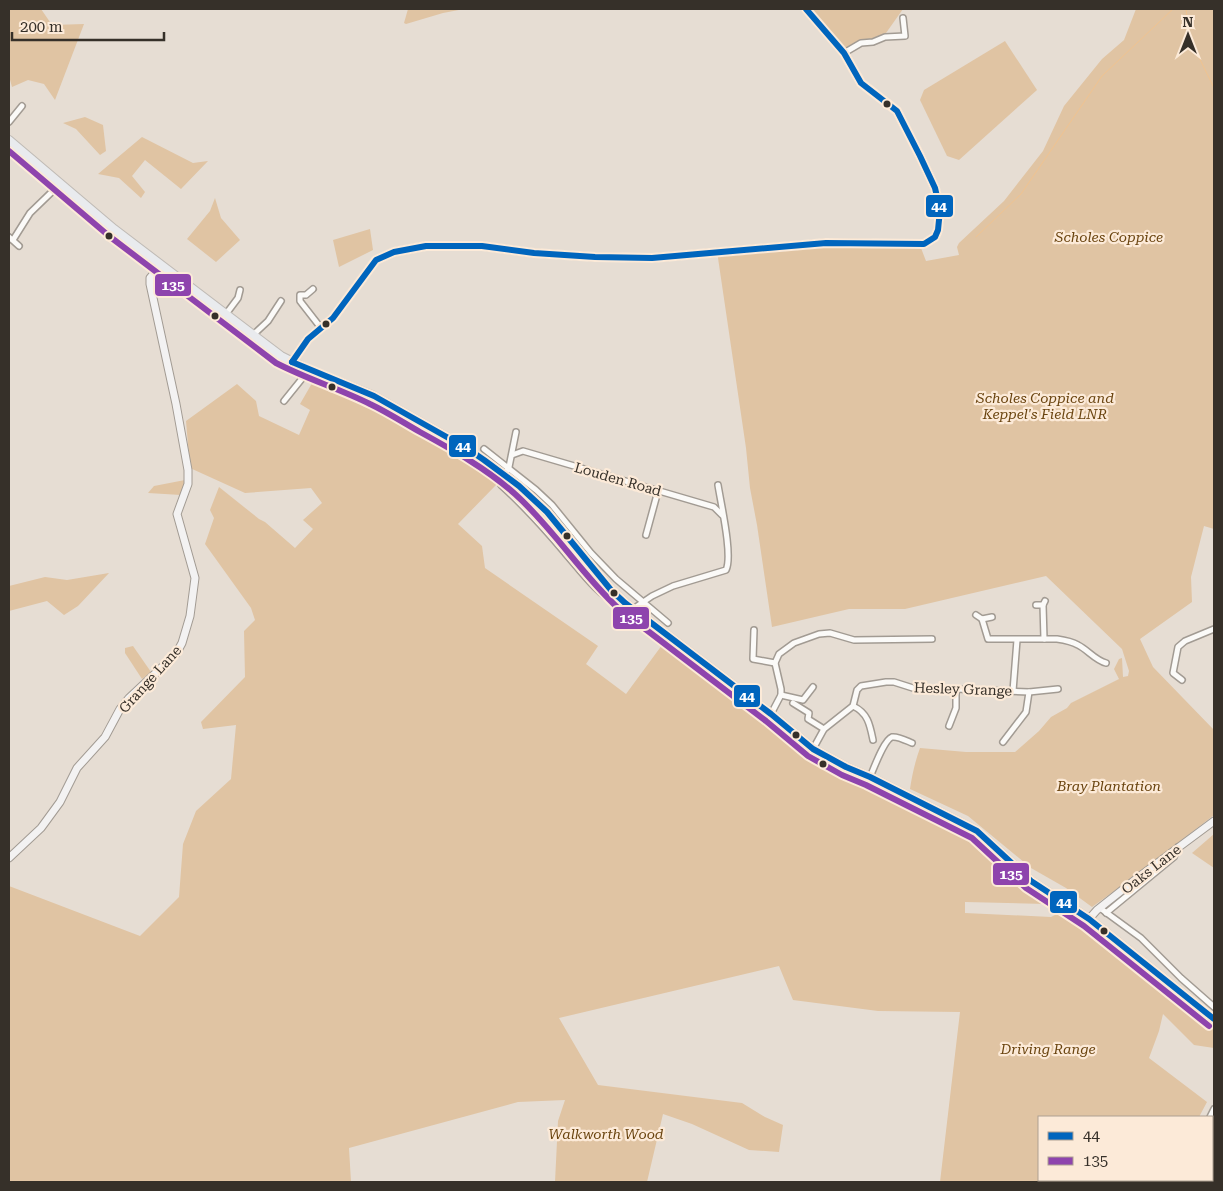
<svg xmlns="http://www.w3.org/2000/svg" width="1223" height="1191" font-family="'Roboto Serif',serif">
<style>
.green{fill:#e0c4a3}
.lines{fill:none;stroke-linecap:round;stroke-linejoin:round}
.stream{stroke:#f0c390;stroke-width:1}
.street-casing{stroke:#a29b93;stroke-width:8}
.secondary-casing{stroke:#a29b93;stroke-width:9}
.primary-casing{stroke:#bfbab5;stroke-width:10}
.street{stroke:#fbfaf8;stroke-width:5}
.secondary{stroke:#f3f2f2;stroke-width:7}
.primary{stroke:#e9ebee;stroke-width:8}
.bus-1-casing{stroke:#fcead8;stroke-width:10}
.bus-2-casing{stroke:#fcead8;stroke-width:10}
.bus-1{stroke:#0065bd;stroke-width:6}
.bus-2{stroke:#8e44ad;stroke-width:6}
.bus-dot{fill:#363029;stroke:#fcead8;stroke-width:2}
.labels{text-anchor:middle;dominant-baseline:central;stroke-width:4.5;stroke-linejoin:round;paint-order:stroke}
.park-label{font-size:14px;font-style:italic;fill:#6a440f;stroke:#fcead8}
.street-label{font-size:14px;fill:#363029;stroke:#fcead8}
.line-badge{stroke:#fcead8;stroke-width:2}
.badge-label{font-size:14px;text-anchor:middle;font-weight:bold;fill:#fff}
</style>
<rect width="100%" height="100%" fill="#e6ddd3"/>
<g class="green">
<polygon points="9,9 41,9 52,25 84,24 55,100 44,84 28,80 12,87 9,76"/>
<polygon points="408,9 464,9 443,13 406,24 404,23"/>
<polygon points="812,9 903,9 886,33 846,49"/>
<path d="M1136,9H1214V529L1204,526L1191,577L1192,602L1140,639L1153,667L1214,730V815L1138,874L1092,907L1066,888L1031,868L968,816L910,789C912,775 915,762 920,748L966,752H1015L1039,731L1051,717L1067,708L1071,703L1119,679L1114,669L1119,659L1122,658L1123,677L1128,676L1129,671L1122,649L1046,576L905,609H849L772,627L757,525L750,488L746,448L718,258V256L732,254L815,247L921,248L926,261L959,255L957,247L959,243L1004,201L1043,151L1064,106L1102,59L1124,40Z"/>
<polygon points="1005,41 1037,90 959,160 947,156 920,100 924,90"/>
<polygon points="85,117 103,125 106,151 100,155 76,129 63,123"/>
<polygon points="142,137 193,163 208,161 181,189 145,160 132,176 145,192 141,198 119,178 98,174"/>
<polygon points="215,198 221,218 240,240 216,262 187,239 210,211"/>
<polygon points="370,229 373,250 339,267 333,240"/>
<polygon points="315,378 369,402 462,452 497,477 496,485 458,524 482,546 485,568 598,646 586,664 626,694 665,641 812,758 977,838 1020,883 1046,904 965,902 965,913 1051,917 1067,909 1214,1026 1214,1048 1194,1045 1163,1014 1159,1031 1149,1058 1207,1102 1199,1117 1039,1117 1039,1180 1170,1180 1168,1182 940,1182 960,1012 878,1011 793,1000 779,966 559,1018 598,1085 742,1103 765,1117 783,1125 779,1152 749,1150 692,1124 663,1114 647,1182 555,1182 558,1121 565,1100 518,1102 349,1148 351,1182 9,1182 9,886 140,936 179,897 183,844 196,811 231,779 236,725 203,729 201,722 245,677 244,631 255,620 251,608 205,544 214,518 210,510 219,487 259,519 265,522 295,548 313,529 303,520 322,503 311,488 245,493 190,468 186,421 237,384 256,401 259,416 299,435 310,410 300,404"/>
<polygon points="185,480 181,495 148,493 154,486"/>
<path d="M505,480L534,502L612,597C575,560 543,520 505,485Z"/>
<polygon points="109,573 78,606 64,615 47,601 9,611 9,586 45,577 67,580"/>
<polygon points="133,646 151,672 142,679 125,653 125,648"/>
<polygon points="1214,834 1214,868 1192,853"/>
</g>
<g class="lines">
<g class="stream">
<polyline points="1186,9 1190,39 1214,88"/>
<polyline points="976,237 1021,194 1102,76 1173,9"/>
</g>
<g class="street-casing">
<g id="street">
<polyline points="844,53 861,43 873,42 885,37 905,36 903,18"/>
<polyline points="9,122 22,106"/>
<polyline points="9,237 19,246"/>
<polyline points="13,240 30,213 60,184"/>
<polyline points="313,289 306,295 300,295 300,301 321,328"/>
<polyline points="226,314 238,298 240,290"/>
<polyline points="253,335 268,321 281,301"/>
<polyline points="284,401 309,370"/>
<path d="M516,432L509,467L501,481V485C524,506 545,529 565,553C580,570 597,594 618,605L625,603"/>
<polyline points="484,449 536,490 552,505 591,553 616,579 668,623"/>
<polyline points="512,455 523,451 714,507 722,515"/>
<polyline points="646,535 658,491"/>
<polyline points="1036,605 1043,605 1045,601"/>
<polyline points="1043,605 1044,639"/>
<path d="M633,609L652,596L673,586L726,570C733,556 721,504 718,485"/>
<polyline points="976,615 982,619 992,617"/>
<path d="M982,619L988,639H1057C1064,640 1071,641 1078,645C1088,650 1095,660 1106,663"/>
<polyline points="754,630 753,659 775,663"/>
<polyline points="1182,680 1173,673 1178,647 1185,641 1214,629"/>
<polyline points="1013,691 1017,640"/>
<polyline points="781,695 803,700 813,687"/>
<polyline points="793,703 809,713 808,719 824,729"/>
<path d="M853,706C868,713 870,725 873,740"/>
<polyline points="771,714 781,695 781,689 775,663 779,654 794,643 819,634 830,633 854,640 932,639"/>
<polyline points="949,726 956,708 956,689"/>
<polyline points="1003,742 1026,712 1029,692"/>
<polyline points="813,749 824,729 853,706 857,690 861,686 886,682 894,682 916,689 956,689 1029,692 1058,689"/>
<path d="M870,777C874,768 884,740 892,737C898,736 907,741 912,743"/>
<polyline points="1100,908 1141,938 1181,978 1214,1007"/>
<polyline points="1106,913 1174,857 1178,847"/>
<polyline points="1210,1117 1214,1109"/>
<polyline points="1187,1182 1187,1180"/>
</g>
</g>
<g class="secondary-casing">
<g id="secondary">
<polyline points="292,362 308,339 333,318 376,260 394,252 426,246 482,246 534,253 595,257 652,258 826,243 924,244 935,237 938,230 940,210 935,188 920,156 897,111 861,83 844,53 806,9"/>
<polyline points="9,858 41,828 60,802 77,768 105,737 120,709 129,698 176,654 182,643 190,616 195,578 177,514 188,484 188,470 176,404 150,284 150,278 161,265"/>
<polyline points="1089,919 1097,910 1140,876 1214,821"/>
</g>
</g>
<g class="primary-casing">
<polyline id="primary" points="9,140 114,229 281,356 309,370 374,396 468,449 484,460 519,486 547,512 611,590 625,603 771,714 813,749 846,767 870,777 977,831 1031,881 1089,919 1214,1019"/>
</g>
<use href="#street" class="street"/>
<use href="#secondary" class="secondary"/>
<use href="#primary" class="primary"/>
<g class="bus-1-casing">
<g id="bus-1">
<polyline points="292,362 374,396 468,449 484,460 519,486 547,512 611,590 625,603 771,714 813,749 846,767 870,777 977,831 1031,881 1089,919 1214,1019"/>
<polyline points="292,362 308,339 333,318 376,260 394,252 426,246 482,246 534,253 595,257 652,258 826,243 924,244 935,237 938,230 940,210 935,188 920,156 897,111 861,83 844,53 806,9"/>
</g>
</g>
<g class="bus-2-casing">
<path id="bus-2" d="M9,151L109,236L276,363C307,379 340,389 370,404C387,412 404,423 420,432C453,450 487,469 515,494C554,529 581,574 619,609L766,721L808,756L842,775L866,785L972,838L1026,888L1084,926L1209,1026"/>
</g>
<use href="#bus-1" class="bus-1"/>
<use href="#bus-2" class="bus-2"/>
</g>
<g class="bus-dot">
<circle cx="887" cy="104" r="4.5"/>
<circle cx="109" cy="236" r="4.5"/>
<circle cx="215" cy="316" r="4.5"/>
<circle cx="326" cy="324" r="4.5"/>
<circle cx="332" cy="387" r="4.5"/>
<circle cx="567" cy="536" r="4.5"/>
<circle cx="614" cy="593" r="4.5"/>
<circle cx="796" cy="735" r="4.5"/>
<circle cx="823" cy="764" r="4.5"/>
<circle cx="1104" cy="931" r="4.5"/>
</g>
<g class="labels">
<g class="park-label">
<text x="1109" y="237">Scholes Coppice</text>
<text x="1045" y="398">Scholes Coppice and<tspan x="1045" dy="16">Keppel's Field LNR</tspan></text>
<text x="1109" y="786">Bray Plantation</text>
<text x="1048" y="1049">Driving Range</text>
<text x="606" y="1134">Walkworth Wood</text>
</g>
<g class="street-label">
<text transform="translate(618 479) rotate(16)">Louden Road</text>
<text transform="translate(150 679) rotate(-48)">Grange Lane</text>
<text transform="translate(963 689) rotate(2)">Hesley Grange</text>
<text transform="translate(1151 869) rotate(-38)">Oaks Lane</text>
</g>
</g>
<g class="line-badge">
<rect x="925" y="194" width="29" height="24" rx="5" fill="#0065bd"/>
<rect x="154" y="273" width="38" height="24" rx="5" fill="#8e44ad"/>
<rect x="448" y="434" width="29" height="24" rx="5" fill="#0065bd"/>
<rect x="612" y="606" width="38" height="24" rx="5" fill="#8e44ad"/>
<rect x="733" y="684" width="28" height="24" rx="5" fill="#0065bd"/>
<rect x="992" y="862" width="38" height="24" rx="5" fill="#8e44ad"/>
<rect x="1049" y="890" width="29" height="24" rx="5" fill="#0065bd"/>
</g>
<g class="badge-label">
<text x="939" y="211">44</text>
<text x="173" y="290">135</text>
<text x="463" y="451">44</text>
<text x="631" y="623">135</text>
<text x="747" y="701">44</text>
<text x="1011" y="879">135</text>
<text x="1064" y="907">44</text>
</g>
<rect width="1223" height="1191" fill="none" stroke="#363029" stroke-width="20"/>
<rect x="1038" y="1116" width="175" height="65" fill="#fcead8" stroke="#ada092"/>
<rect x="1048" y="1132" width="25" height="8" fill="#0065bd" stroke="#ada092"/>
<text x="1083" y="1141" font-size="15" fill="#363029">44</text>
<rect x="1048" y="1157" width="25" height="8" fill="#8e44ad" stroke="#ada092"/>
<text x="1083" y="1166" font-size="15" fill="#363029">135</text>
<g transform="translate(1188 35)" stroke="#fcead8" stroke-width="4" paint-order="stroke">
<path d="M0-4L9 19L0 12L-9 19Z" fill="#363029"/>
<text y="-8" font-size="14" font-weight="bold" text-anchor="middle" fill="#363029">N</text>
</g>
<path d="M12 32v8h152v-8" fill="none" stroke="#363029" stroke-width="2.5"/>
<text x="20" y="32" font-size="15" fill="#363029" stroke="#fcead8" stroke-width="4" paint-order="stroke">200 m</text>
</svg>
